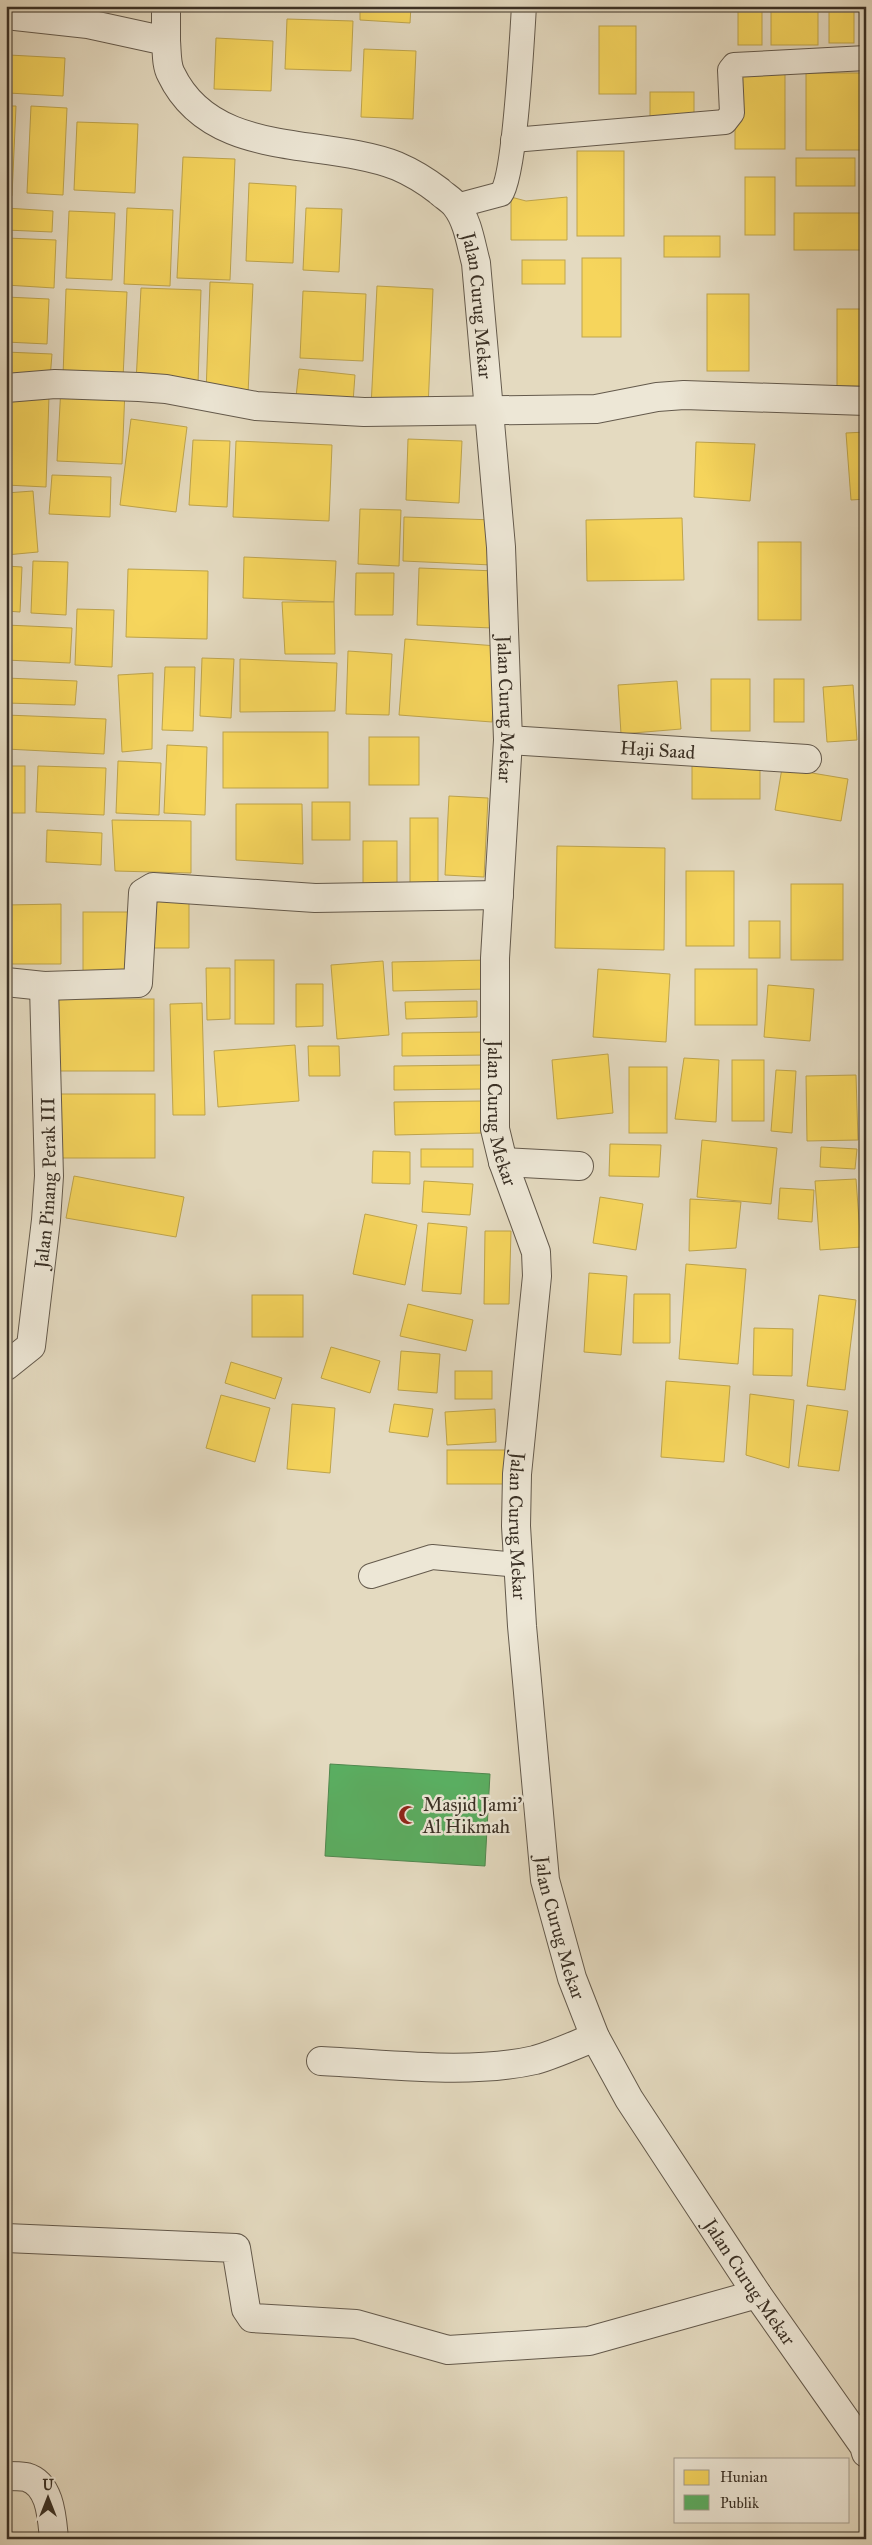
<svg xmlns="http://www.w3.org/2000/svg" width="872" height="2545" font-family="'IM FELL Great Primer',serif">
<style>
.homes{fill:#f6d55c;stroke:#bea44c}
.public{fill:#5aae61;stroke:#50884f}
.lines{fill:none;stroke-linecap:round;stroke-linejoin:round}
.lane-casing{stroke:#645a4c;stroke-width:26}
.street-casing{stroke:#645a4c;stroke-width:30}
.lane{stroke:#ede7d6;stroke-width:24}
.street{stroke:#ede7d6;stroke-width:28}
.labels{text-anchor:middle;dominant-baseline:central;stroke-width:5;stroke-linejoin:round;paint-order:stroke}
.street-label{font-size:19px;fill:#3a3025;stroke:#ede7d6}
.poi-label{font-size:19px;fill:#3a3025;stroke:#ede7d6;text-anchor:start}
</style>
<rect width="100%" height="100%" fill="#e4dac0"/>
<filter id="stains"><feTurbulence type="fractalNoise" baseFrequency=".004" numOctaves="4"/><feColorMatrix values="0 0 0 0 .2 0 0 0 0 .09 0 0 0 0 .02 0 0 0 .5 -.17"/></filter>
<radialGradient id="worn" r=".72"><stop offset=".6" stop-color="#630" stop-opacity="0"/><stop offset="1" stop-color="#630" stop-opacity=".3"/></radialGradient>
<g class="homes">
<polygon points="61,6 104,6 104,9"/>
<polygon points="360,6 411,6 410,23 360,20"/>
<rect x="738" y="6" width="24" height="39"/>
<rect x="771" y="6" width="47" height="39"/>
<rect x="829" y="6" width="25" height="37"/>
<polygon points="287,19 353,21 351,71 285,69"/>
<rect x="599" y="26" width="37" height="68"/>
<polygon points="216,38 273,41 271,91 214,89"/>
<polygon points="364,49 416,51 413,119 361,117"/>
<polygon points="9,55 65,58 63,96 8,93"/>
<rect x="735" y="73" width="50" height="76"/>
<rect x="806" y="73" width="60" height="77"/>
<rect x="650" y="92" width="44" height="30"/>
<polygon points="6,106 16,106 12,196 6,196"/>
<polygon points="31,106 67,108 63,195 27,193"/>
<polygon points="77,122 138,124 135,193 74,190"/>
<rect x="577" y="151" width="47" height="85"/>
<polygon points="183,157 235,159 230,280 177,278"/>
<rect x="796" y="158" width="59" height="28"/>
<rect x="745" y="177" width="30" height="58"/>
<polygon points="249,183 296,186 293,263 246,261"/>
<polygon points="511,197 526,201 567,197 567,240 511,240"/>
<polygon points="6,208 53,211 52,232 6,230"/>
<polygon points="127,208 173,210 170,286 124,284"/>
<polygon points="306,208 342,209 339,272 303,270"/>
<polygon points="69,211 115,213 112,280 66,278"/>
<rect x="794" y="213" width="70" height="37"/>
<rect x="664" y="236" width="56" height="21"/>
<polygon points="6,238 56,240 54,288 6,285"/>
<rect x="582" y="258" width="39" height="79"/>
<rect x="522" y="260" width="43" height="24"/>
<polygon points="210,282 253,284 248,394 206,393"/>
<polygon points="377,286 433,289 428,409 371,407"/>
<polygon points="141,288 201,290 198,384 136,382"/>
<polygon points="66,289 127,292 123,378 63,376"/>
<polygon points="303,291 366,294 363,361 300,358"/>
<rect x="707" y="294" width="42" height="77"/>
<polygon points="6,297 49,299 47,344 6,342"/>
<rect x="837" y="309" width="29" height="77"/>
<polygon points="6,352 52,354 50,379 6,377"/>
<polygon points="299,369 355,375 353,402 296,397"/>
<polygon points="61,386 125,389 122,464 57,461"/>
<polygon points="6,394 49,396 46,487 6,485"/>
<polygon points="131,419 187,427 176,512 120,505"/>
<polygon points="866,432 866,499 851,500 846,433"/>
<polygon points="408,439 462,441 459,503 406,500"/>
<polygon points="193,440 230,441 227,507 189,505"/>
<polygon points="236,441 332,445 329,521 233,517"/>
<polygon points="696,442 755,444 750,501 694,497"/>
<polygon points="52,475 111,477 110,517 49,514"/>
<polygon points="33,491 38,552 6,555 6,493"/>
<polygon points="360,509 401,510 399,566 358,564"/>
<polygon points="404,517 495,520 492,565 403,561"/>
<polygon points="682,518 684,580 587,581 586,520"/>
<rect x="758" y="542" width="43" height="78"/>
<polygon points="244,557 336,561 334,602 243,598"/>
<polygon points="33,561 68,562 66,615 31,613"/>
<polygon points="6,566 22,567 20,612 6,611"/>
<polygon points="419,568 496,571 493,628 417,625"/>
<polygon points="128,569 208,571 207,639 126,637"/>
<polygon points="356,573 394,573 393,615 355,615"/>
<polygon points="282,602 334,602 335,654 285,654"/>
<polygon points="77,609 114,610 112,667 75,665"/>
<polygon points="6,625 72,628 70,663 6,660"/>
<polygon points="405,639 497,646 492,722 399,715"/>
<polygon points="348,651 392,654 389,715 346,714"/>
<polygon points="202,658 234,659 231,718 200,716"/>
<polygon points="240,659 337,663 335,711 240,712"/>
<polygon points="165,667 195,667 193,731 162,730"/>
<polygon points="153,673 152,749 122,752 118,675"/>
<polygon points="6,678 77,681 75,705 6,703"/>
<rect x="711" y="679" width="39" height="52"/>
<rect x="774" y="679" width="30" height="43"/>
<polygon points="677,681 681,729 621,734 618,685"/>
<polygon points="853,685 857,740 827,742 823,687"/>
<polygon points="6,715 106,719 104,754 6,749"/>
<rect x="223" y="732" width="105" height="56"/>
<rect x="369" y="737" width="50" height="48"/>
<polygon points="167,745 207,747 205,815 164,813"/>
<rect x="692" y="760" width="68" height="39"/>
<polygon points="118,761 161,763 159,815 116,813"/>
<rect x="6" y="766" width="19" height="47"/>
<polygon points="38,766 106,768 104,815 36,812"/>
<polygon points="782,768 848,779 841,821 775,810"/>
<polygon points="449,796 488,798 484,877 445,875"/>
<rect x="312" y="802" width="38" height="38"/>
<polygon points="236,804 302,804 303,864 236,860"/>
<rect x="410" y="818" width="28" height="68"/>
<polygon points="112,820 191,821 191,873 115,871"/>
<polygon points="47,830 102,833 101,865 46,862"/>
<rect x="363" y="841" width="34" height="49"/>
<polygon points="557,846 665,848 664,950 555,948"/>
<rect x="686" y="871" width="48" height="75"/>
<rect x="791" y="884" width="52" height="76"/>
<polygon points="189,897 189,948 146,948 145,898"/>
<polygon points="61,904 61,964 6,964 6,905"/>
<rect x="83" y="912" width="49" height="61"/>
<rect x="749" y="921" width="31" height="37"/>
<rect x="235" y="960" width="39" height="64"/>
<polygon points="488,960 488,989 393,991 392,962"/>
<polygon points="383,961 389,1035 337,1039 331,965"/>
<polygon points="206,968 230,968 230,1019 207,1020"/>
<polygon points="598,969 670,974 666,1042 593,1037"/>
<rect x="695" y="969" width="62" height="56"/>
<polygon points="296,984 323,984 323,1026 296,1027"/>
<polygon points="768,985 814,989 810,1041 764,1037"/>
<rect x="57" y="999" width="97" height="72"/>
<polygon points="477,1001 477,1017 406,1019 405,1002"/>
<polygon points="202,1003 205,1115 173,1115 170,1004"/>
<polygon points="488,1032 488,1055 402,1056 402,1033"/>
<polygon points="295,1045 299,1101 218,1107 214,1051"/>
<polygon points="308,1046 339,1046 340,1076 309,1076"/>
<polygon points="608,1054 613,1113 557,1119 552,1060"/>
<polygon points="684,1058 719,1060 716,1122 675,1119"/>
<rect x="732" y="1060" width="32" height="61"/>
<polygon points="483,1065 483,1089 394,1090 394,1066"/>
<rect x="629" y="1067" width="38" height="66"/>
<polygon points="776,1070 796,1071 792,1133 771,1131"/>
<polygon points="856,1075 858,1140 807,1141 806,1076"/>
<rect x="54" y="1094" width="101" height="64"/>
<polygon points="483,1101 483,1133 395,1135 394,1102"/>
<polygon points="702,1140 777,1148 771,1204 697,1197"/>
<polygon points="610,1144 661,1145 659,1177 609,1176"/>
<polygon points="821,1147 857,1149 855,1169 820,1167"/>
<rect x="421" y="1149" width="52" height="18"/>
<polygon points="373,1151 410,1152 410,1184 372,1183"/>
<polygon points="74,1176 184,1197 176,1237 66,1218"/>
<polygon points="856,1179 861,1247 820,1250 815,1181"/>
<polygon points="424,1181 473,1184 470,1215 422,1212"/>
<polygon points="780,1188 814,1190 812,1222 778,1219"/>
<polygon points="600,1197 643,1204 636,1250 593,1243"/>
<polygon points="690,1199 741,1202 736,1248 689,1251"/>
<polygon points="365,1214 417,1225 405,1285 353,1274"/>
<polygon points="428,1223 467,1227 461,1294 422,1291"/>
<polygon points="485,1231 511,1231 509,1304 484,1304"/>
<polygon points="686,1264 746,1269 738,1364 679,1359"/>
<polygon points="589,1273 627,1276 621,1355 584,1352"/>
<polygon points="634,1294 670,1294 670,1343 633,1343"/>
<rect x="252" y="1295" width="51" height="42"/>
<polygon points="819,1295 856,1300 845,1390 807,1386"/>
<polygon points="408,1304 473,1320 466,1351 400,1336"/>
<polygon points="754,1328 793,1329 792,1376 753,1375"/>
<polygon points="331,1347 380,1361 370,1393 321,1378"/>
<polygon points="401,1351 440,1354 437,1393 398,1390"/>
<polygon points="231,1362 282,1378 275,1399 225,1383"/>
<rect x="455" y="1371" width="37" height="28"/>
<polygon points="666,1381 730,1386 724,1462 661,1457"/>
<polygon points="750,1394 794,1400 789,1468 746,1455"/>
<polygon points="221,1395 270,1408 255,1462 206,1448"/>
<polygon points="292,1404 335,1408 330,1473 287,1469"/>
<polygon points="394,1404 433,1409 428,1437 389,1432"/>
<polygon points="807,1405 848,1411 839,1471 798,1466"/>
<polygon points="495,1409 496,1442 447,1445 445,1412"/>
<rect x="447" y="1450" width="61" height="34"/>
</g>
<polygon class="public" points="330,1764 490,1774 485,1866 325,1856"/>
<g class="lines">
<g class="lane-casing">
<g id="lane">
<polyline points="513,140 725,122 732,113 730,70 734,65 866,58"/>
<path d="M456,206L501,194C515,176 522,37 524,6"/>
<polyline points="371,1576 432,1557 518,1565"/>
</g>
</g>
<g class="street-casing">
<g id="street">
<path id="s1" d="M6,15L88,24L166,41C167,51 166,65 171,74C212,160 322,137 397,166C411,172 426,181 439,191C444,196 452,200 456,206C468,221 471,245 476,263L501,547L508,740L495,958V1129L503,1162L536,1252L537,1276L517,1474L516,1526L522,1626L545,1880L572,1978L595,2037L629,2099L757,2294L864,2446L866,2453"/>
<polyline points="166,41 166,6"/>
<polyline points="6,388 55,384 139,387 166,389 256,406 364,412 596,409 657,397 684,395 866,401"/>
<path id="s2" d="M508,740L807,759"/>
<polyline points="6,982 44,986 138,983 143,893 153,887 315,898 499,895"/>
<polyline points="503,1162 579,1166"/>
<path id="s3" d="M6,1366L31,1346L46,1220L49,1176L44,986"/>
<path d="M321,2061C388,2064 470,2075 535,2060C556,2054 575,2045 595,2037"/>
<polyline points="6,2238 236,2248 246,2309 252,2318 356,2324 448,2350 589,2341 757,2294"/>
<path d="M6,2476C13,2476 20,2476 26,2477C51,2484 52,2519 54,2539"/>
</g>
</g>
<use href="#lane" class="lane"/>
<use href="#street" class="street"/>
</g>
<defs>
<g id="mosque-bare" transform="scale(1.5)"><path d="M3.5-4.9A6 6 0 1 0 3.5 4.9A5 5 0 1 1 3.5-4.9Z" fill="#8f2418" stroke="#ede7d6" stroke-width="2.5" paint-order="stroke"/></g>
</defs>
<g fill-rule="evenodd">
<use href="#mosque-bare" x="408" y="1815"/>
</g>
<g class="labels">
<g class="street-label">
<text stroke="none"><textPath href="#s1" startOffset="625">Jalan Curug Mekar</textPath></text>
<text stroke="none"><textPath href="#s1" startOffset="1030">Jalan Curug Mekar</textPath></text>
<text stroke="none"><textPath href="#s2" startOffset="150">Haji Saad</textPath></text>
<text stroke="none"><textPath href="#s1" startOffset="1435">Jalan Curug Mekar</textPath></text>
<text stroke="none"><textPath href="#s3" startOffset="196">Jalan Pinang Perak III</textPath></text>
<text stroke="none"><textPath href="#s1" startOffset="1855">Jalan Curug Mekar</textPath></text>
<text stroke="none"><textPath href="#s1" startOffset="2260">Jalan Curug Mekar</textPath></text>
<text stroke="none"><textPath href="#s1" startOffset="2665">Jalan Curug Mekar</textPath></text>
</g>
<g class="poi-label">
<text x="423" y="1804">Masjid Jami'<tspan x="423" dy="22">Al Hikmah</tspan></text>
</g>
</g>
<rect width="872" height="2545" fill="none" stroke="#e4dac0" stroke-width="25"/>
<rect x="8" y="8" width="857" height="2530" fill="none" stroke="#3a3025" stroke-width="2.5"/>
<rect x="12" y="12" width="847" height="2520" fill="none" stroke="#3a3025"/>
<rect x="674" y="2458" width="175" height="65" fill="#ede7d6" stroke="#a59e8f"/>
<rect x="684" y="2470" width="25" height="15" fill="#f6d55c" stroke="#a59e8f"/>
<text x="720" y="2482" font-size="15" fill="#3a3025">Hunian</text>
<rect x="684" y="2495" width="25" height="15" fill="#5aae61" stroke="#a59e8f"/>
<text x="720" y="2508" font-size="15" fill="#3a3025">Publik</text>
<g transform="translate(48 2498)" stroke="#ede7d6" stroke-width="4" paint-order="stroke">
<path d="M0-4L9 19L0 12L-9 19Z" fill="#3a3025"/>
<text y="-8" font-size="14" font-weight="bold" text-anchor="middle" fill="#3a3025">U</text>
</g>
<rect width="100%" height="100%" filter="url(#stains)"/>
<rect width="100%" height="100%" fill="url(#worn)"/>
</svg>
